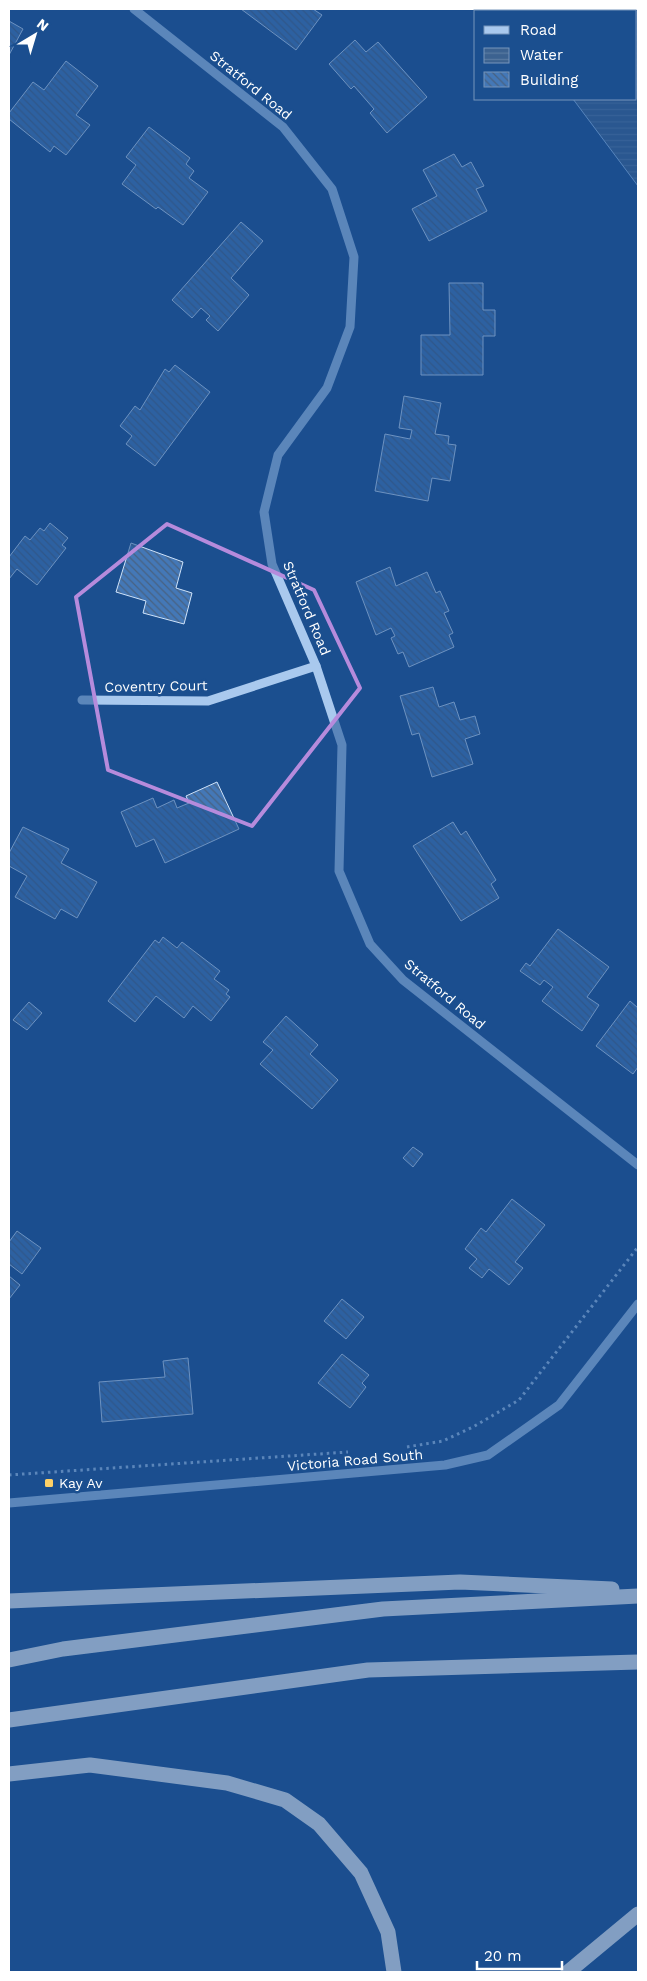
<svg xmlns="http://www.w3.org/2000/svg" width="647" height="1981" font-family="'Work Sans',sans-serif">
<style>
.water{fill:url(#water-rules);stroke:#9cc4f0}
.building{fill:url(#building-back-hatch);stroke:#cfe3fa}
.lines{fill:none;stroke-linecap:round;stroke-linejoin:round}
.path{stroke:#a9c9ee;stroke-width:3;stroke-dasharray:2.5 4;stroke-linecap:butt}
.minor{stroke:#a9c9ee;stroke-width:9}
.highway{stroke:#fff;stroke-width:15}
.marked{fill:none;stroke:#b68bdc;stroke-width:4;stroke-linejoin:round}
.poi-dot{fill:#ffd166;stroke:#1b4f8f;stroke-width:2}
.labels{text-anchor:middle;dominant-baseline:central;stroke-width:5;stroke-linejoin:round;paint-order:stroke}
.street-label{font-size:14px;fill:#fff;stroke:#1b4f8f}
.poi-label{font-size:14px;fill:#fff;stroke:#1b4f8f;text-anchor:start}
</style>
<defs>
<pattern id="water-rules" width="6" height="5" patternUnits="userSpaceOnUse" patternTransform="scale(1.25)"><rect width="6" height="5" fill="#3c6290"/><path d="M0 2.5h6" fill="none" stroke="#597aa1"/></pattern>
<pattern id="building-back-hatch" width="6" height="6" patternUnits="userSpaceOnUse" patternTransform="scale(1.25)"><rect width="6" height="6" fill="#4478b7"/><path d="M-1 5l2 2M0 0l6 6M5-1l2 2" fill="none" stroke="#486282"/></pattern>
</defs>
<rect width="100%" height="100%" fill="#1b4f8f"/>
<polygon class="water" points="570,9 638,9 638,186 573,99 636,99 636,11 569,11"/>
<g class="building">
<polygon points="241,9 313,9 322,15 296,50"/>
<polygon points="9,21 23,29 9,55"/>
<polygon points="355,40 366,52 378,42 427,97 387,133 370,113 374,109 354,86 351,89 329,64"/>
<polygon points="66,61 98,86 76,115 90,125 66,155 54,146 50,152 9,119 9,113 33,82 44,90"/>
<polygon points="149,127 190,158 186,164 194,171 189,178 208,192 183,225 158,207 156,209 122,184 136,165 126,157"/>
<polygon points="454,154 462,167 471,162 484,186 476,189 487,211 429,241 412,209 437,196 423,170"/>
<polygon points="241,222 263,241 231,278 249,295 218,331 206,320 210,316 201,308 192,318 172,300"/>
<polygon points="449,283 483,283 483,310 495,310 495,336 483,336 483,375 421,375 421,335 450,335"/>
<polygon points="175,365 210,392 155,466 126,444 132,436 120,426 135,406 140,410 165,369 169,372"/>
<polygon points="404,396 441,403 435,434 449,436 448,444 456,445 450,481 432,478 428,501 375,491 385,434 410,439 412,430 399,428"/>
<polygon points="50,523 68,538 62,545 66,548 37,585 17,569 9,579 9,557 25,536 30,540 40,528 44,531"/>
<polygon points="131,543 183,562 176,588 192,593 184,624 143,613 146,601 116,592"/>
<polygon points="390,567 396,586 427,572 436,593 440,591 449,611 444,613 453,633 449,635 454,647 409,667 403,652 398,654 391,638 395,636 391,628 376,635 356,582"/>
<polygon points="433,687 439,707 454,702 460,720 475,716 480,734 465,739 473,764 432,777 419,733 412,735 400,696"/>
<polygon points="217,782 239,829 165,863 154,839 136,847 121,812 153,798 157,808 174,800 177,808 189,803 186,796"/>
<polygon points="453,822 461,835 466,831 496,880 491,884 499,898 461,921 413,846"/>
<polygon points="23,827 69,849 61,863 97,882 77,918 61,909 55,919 15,897 27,876 9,866 9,853"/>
<polygon points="558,929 609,967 587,997 599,1005 582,1031 542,1001 553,987 544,980 540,985 520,971 526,963 530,966"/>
<polygon points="163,937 177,948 182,942 220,971 214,979 229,990 226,994 230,997 211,1021 193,1006 184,1018 156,996 135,1022 108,1001 155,940 159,943"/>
<polygon points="630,1001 638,1008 638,1067 633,1074 596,1046"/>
<polygon points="29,1002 42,1013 27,1030 13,1020"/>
<polygon points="286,1016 318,1045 310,1054 338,1080 312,1109 260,1064 273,1050 263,1042"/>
<polygon points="413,1147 423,1154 413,1167 403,1158"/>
<polygon points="512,1199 545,1225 515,1262 523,1268 509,1285 489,1269 482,1278 469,1268 477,1259 465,1249 481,1228 486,1232"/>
<polygon points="17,1231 41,1248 22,1274 9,1264 9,1242"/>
<polygon points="9,1276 20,1285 9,1299"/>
<polygon points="342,1299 364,1317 346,1339 324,1321"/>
<polygon points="342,1354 369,1375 362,1383 366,1387 350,1408 318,1383"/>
<polygon points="188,1358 193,1414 102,1422 99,1382 165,1377 163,1361"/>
</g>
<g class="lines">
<g class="path">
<polyline points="407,1447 443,1441 473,1427 519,1400 638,1247"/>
<polyline points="9,1475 348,1452"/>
</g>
<g class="minor">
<polyline points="134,9 283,127 332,189 354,257 350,327 327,388 278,455 264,512 272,564 316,666 342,745 339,871 370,944 403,980 638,1165"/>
<polyline points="82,700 208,701 316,666"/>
<polyline points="9,1503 445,1465 488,1455 559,1405 638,1304"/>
</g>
<g class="highway">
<polyline points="9,1601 460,1582 612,1589"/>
<polyline points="9,1660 63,1649 383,1609 638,1596"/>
<polyline points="9,1720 368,1670 638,1662"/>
<polyline points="9,1774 90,1765 227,1783 285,1800 319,1824 361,1873 388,1932 394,1972"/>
<polyline points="568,1972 638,1914"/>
</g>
</g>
<path d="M0 0H647V1981H0ZM167,524L314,590L360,688L252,826L108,770L76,597Z" fill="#1b4f8f" fill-opacity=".55" fill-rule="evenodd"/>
<path class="marked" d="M167,524L314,590L360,688L252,826L108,770L76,597Z"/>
<rect class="poi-dot" x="44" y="1478" width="10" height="10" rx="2.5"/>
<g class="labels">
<g class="street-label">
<text transform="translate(251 85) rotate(39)">Stratford Road</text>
<text transform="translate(307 608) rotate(67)">Stratford Road</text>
<text transform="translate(156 686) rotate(-1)">Coventry Court</text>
<text transform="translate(445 994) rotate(40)">Stratford Road</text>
<text transform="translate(355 1460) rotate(-5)">Victoria Road South</text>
</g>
<g class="poi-label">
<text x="59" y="1483">Kay Av</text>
</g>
</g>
<rect width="647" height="1981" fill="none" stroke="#ffffff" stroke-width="20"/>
<rect x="474" y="10" width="162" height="90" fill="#1b4f8f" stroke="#7695bc"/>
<rect x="484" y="26" width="25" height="8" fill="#a9c9ee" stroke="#7695bc"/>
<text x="520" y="35" font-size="15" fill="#ffffff">Road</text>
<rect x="484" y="48" width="25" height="15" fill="url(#water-rules)" stroke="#7695bc"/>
<text x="520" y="60" font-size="15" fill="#ffffff">Water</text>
<rect x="484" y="72" width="25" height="15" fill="url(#building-back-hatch)" stroke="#7695bc"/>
<text x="520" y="85" font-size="15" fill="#ffffff">Building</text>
<g transform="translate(35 35) rotate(38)" stroke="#1b4f8f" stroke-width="4" paint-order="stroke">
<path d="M0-4L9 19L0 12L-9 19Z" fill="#ffffff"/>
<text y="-8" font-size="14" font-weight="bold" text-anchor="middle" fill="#ffffff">N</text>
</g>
<path d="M477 1961v8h85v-8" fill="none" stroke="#ffffff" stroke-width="2.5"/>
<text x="484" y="1961" font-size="15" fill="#ffffff" stroke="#1b4f8f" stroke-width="4" paint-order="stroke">20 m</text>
</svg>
